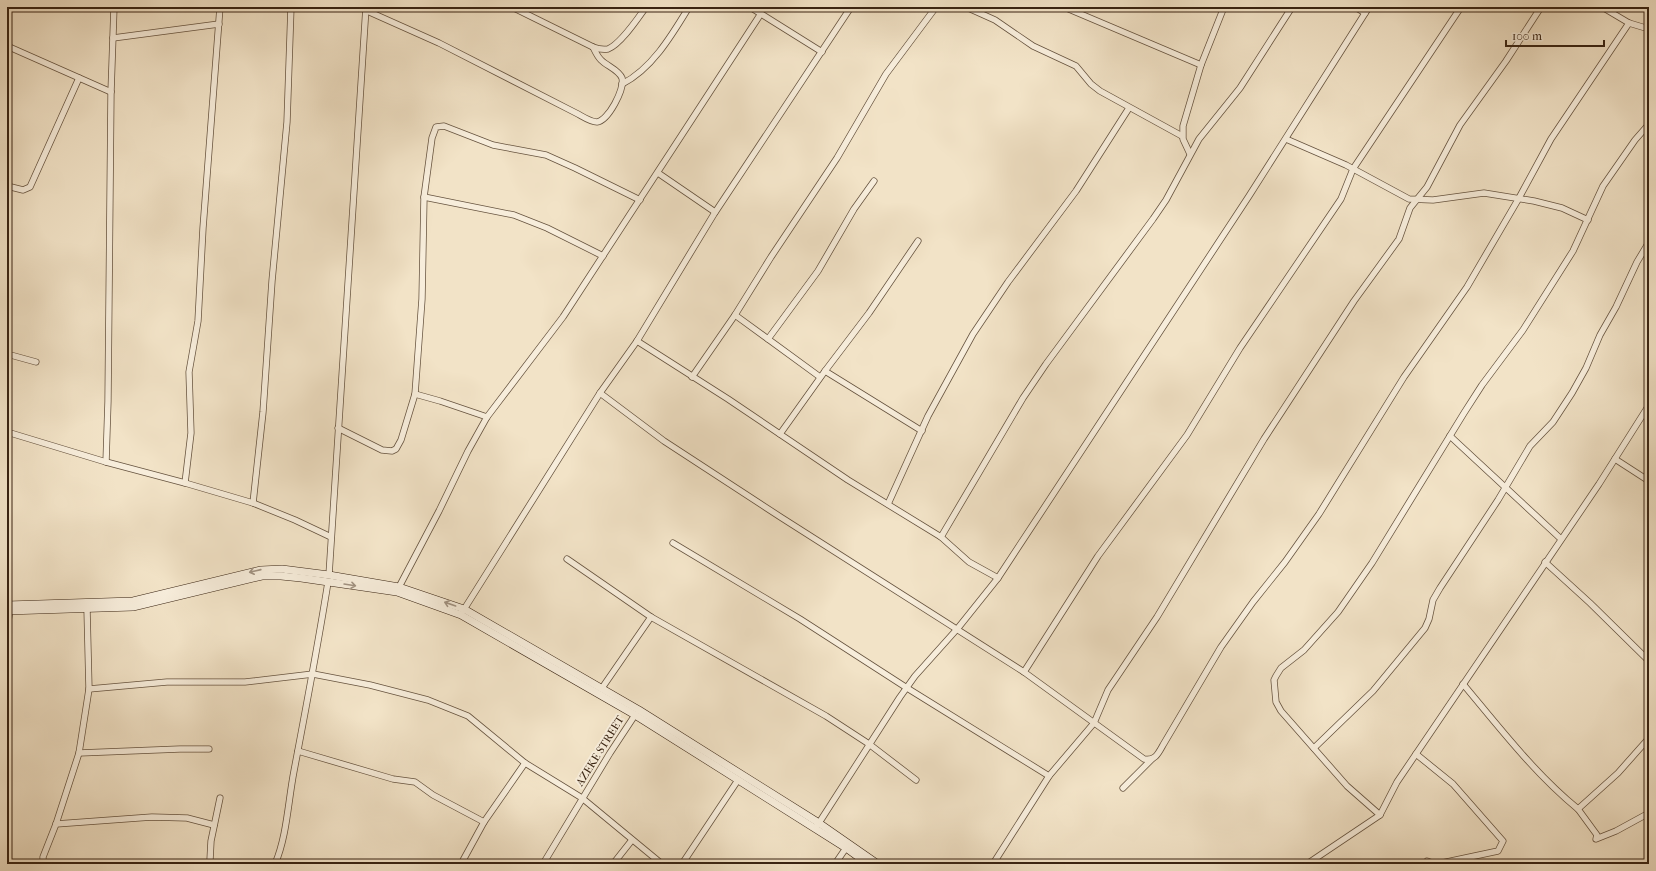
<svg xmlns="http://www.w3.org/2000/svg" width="1656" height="871" font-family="'IM FELL French Canon',serif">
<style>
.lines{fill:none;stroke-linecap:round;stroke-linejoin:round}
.minor-casing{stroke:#66533f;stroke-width:7}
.secondary-casing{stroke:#382312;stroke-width:8}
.minor{stroke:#f7eddb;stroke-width:5.5}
.secondary{stroke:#f7eddb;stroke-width:7}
.oneway{stroke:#a19281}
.labels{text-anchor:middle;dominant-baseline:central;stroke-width:4;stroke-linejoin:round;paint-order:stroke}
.street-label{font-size:11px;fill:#382312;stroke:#f7eddb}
</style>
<rect width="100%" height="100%" fill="#f2e3c7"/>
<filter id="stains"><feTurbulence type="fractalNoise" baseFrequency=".005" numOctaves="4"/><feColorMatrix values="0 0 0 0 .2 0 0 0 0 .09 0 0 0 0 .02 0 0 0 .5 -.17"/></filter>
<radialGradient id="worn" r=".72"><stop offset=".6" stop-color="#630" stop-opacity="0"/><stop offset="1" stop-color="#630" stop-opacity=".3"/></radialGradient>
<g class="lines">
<g class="minor-casing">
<g id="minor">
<path d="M512,7L593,47C598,49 602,50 608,49C621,44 638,18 646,7"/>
<polyline points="750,7 822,52"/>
<polyline points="966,7 995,20 1033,46 1076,66 1091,84 1100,91 1182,136"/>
<polyline points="1064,7 1201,65"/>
<polyline points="1355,7 1365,13"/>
<polyline points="1602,7 1629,23 1649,29"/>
<path d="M365,10L439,43L576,113C582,116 590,122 597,122C608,121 625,89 622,78C619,70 607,66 601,60C597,56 595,51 593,47"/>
<polyline points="113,38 219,24"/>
<polyline points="7,46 111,92"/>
<path d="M622,84C652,69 672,35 689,7"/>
<polyline points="1286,139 1346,165 1409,199 1433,200 1484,193 1534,201 1562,208 1588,220"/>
<polyline points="1190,154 1183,139 1183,126 1201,65 1224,7"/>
<polyline points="658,173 715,212"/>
<polyline points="7,186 23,190 30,187 79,78"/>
<polyline points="424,197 514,215 547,228 603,256"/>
<polyline points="918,241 869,313 825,371 922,431"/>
<polyline points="735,315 820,377"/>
<polyline points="768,339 818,271 854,209 874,181"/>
<polyline points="637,341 728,399 848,480 941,537 969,562 998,578"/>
<polyline points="7,354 36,362"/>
<polyline points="692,377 735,315 771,257 837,158 886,74 936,7"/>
<path d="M600,393L664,441L782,518L1024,672L1144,759C1155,761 1158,754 1163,745L1221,647L1253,602L1285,562L1319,514L1404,377L1467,287L1519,198L1551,139L1629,23"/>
<polyline points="415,394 440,401 487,417"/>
<polyline points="338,428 382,450 392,451 396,449 401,440 415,394 422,299 424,197 432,138 436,127 444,126 493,145 546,155 575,168 640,200"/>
<polyline points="7,432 106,462 185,483 253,503 295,520 331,537"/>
<polyline points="780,434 825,371"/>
<polyline points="1450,436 1561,539"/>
<polyline points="1615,459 1649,481"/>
<polyline points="106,462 108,401 111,92 114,7"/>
<polyline points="185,483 191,433 189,372 198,321 203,228 220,7"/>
<polyline points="253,503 263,412 272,281 287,122 291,7"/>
<polyline points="888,504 928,416 973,334 1008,282 1076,191 1129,108"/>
<polyline points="941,537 1023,398 1046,364 1153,219 1166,200 1199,139 1240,88 1292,7"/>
<polyline points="673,543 800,619 907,688 1049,776"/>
<polyline points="567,559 651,617 826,716 869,744 916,780"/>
<polyline points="1545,562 1590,603 1649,661"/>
<polyline points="329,575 366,7"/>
<polyline points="399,587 439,511 468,451 487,417 563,317 760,15"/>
<polyline points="463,611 600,393 637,341 714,214 851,7"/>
<polyline points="7,630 10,608"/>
<polyline points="1024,672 1098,556 1187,435 1240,348 1341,199 1353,169 1461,7"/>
<path d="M1463,684C1499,727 1535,774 1578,809L1618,773L1649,738"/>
<polyline points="602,688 651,617"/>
<polyline points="89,689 167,682 245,682 313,674 370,685 428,700 468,716 525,763 582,798 662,864"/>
<polyline points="1314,748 1373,691 1425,628 1429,619 1433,600 1440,588 1498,500 1530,446 1553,422 1572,393 1586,368 1600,335 1616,307 1637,262 1649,242"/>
<polyline points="298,751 393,779 415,782 433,795 484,822"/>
<polyline points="79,753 180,749 209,749"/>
<polyline points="1416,754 1453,784 1503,841 1498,851 1437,864"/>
<polyline points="1123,788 1152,759"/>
<polyline points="1578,809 1597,835 1596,839 1616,831 1649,813"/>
<polyline points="1380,815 1347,786 1281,711 1276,702 1274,680 1276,676 1281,668 1304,650 1338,612 1372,563 1464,413 1482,385 1523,330 1573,251 1603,186 1635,140 1649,124"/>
<polyline points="56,824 152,817 187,818 214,825"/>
<polyline points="817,826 900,697 915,676 958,628 998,578 1249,196 1369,7"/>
<polyline points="210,860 211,841 220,798"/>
<polyline points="1427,861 1435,864"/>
<polyline points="43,864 43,857 56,824 79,753 89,689 87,609"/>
<path d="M275,864C287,836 288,802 294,771C306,708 318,645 328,582"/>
<polyline points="461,864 484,822 525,763"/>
<polyline points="543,864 610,753 635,715"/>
<polyline points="613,864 632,840"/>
<polyline points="682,864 738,780"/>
<polyline points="835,864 846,848 848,847"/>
<polyline points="993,864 1049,776 1094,723 1108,690 1157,617 1264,439 1354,301 1399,239 1410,208 1427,187 1460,125 1506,61 1541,7"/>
<polyline points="1307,864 1380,815 1397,782 1599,484 1649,405"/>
</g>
</g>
<g class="secondary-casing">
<g id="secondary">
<polyline points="7,605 133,601 261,570 282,569 329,575 399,587 464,609 639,710 819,823 878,864"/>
<polyline points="7,611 133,607 262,576 281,576 301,578 397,592 461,615 635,715 846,848 868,864"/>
</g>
</g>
<use href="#minor" class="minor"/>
<use href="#secondary" class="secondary"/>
</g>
<defs><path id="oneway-shaft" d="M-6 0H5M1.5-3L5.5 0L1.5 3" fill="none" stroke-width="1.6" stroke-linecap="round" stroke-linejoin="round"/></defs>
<g class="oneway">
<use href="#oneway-shaft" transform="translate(255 571) rotate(167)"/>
<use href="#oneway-shaft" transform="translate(350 585) rotate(9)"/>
<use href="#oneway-shaft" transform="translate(450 604) rotate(-161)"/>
</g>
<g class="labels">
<g class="street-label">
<text transform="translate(600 751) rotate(-58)">AZEKE STREET</text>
</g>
</g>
<rect width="1656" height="871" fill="none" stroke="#f2e3c7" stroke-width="24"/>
<rect x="8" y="8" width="1640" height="855" fill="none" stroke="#382312" stroke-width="2"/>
<rect x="12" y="12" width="1632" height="847" fill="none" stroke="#382312"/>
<path d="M1506 40v6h98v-6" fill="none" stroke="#382312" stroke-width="2"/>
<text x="1512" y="40" font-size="12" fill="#382312" stroke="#f7eddb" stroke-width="3" paint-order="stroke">100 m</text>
<rect width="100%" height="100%" filter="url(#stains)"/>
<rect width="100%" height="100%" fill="url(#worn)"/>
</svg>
